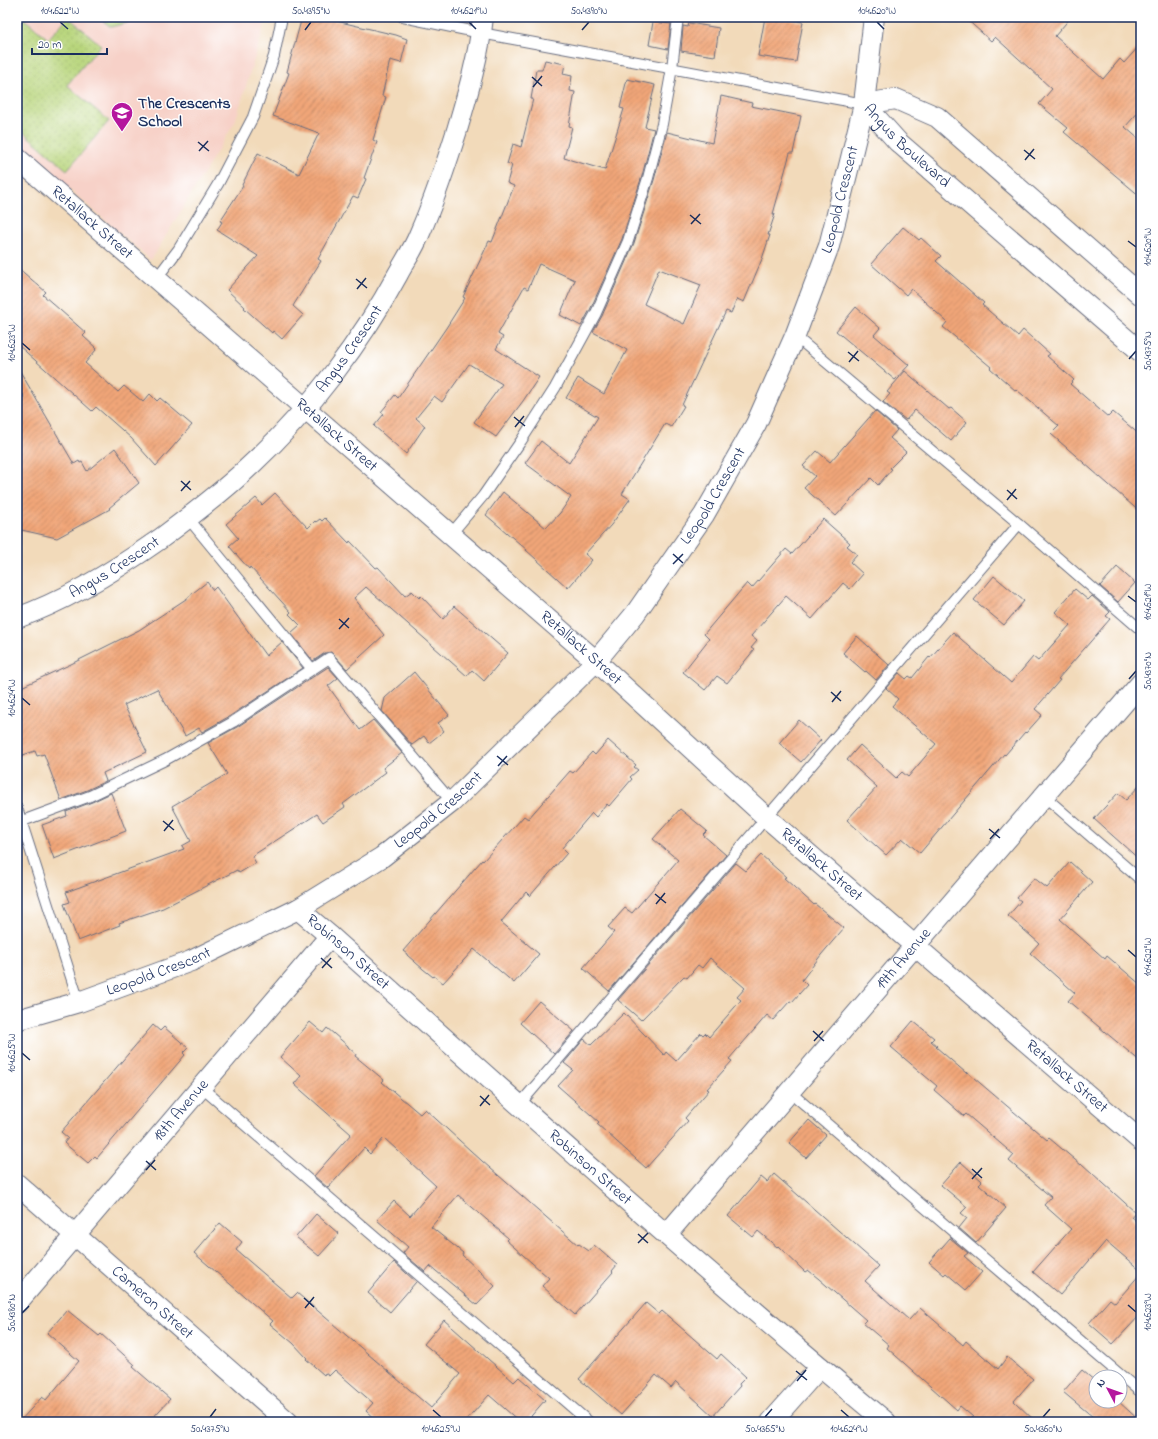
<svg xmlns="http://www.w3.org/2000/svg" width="1158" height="1439" font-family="'Indie Flower',sans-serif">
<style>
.built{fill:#f7d1c8}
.park{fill:url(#park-dots);stroke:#6a826d}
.pitch{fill:#b8d57c;stroke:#6a826d}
.building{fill:url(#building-hatch);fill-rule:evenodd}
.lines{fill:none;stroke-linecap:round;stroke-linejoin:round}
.lane-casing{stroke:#666b7e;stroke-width:12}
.street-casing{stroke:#666b7e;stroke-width:22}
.lane{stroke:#fff;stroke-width:10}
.street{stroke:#fff;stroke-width:20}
.ticks{fill:none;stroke:#1b2f5e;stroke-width:1.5}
.labels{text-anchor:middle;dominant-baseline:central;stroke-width:3;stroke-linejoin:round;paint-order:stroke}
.poi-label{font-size:16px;font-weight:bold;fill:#1b2f5e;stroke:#fff;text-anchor:start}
.street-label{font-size:16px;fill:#1b2f5e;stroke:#fff}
.neatline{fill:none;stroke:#1b2f5e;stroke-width:1.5}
.ticks-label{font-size:10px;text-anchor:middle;fill:#1b2f5e}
</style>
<defs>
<pattern id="park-dots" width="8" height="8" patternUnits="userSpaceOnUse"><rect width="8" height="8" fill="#b8d57c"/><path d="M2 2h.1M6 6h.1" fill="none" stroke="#9eb76e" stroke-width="1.8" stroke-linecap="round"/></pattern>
<pattern id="building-hatch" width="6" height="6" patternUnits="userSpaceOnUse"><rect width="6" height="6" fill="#f1a678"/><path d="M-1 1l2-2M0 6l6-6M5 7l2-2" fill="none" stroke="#c28866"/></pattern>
</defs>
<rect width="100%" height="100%" fill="#fff"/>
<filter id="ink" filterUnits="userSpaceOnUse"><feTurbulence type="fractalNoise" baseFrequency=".025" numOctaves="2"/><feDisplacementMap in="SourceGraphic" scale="8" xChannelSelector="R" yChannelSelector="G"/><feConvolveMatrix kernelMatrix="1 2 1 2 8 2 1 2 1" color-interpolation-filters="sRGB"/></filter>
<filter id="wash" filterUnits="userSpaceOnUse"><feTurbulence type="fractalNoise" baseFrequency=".012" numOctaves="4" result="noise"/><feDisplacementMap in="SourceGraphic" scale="16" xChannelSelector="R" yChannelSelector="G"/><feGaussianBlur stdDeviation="0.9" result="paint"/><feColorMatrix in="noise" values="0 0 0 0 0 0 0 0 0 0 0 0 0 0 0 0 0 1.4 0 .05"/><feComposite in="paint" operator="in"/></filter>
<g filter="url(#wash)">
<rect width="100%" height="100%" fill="#f2daba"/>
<polygon class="built" points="17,17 267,17 235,122 151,260 17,144"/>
<polygon class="park" points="17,17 22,17 48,39 68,17 101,45 67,85 109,121 67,170 17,127"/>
<polygon class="pitch" points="98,17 149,17 111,27"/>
<g id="blocks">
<g class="building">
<polygon points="302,17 319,17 396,35 407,39 401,63 390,60 382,96 386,97 373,140 377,142 364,178 366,179 358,198 353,196 318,259 321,261 293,306 303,315 282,339 273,331 272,333 244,308 245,307 227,290 258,256 217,230 222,222 220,221 243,186 242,185 258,153 299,174 319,133 273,116 289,73 287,72"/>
<polygon points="765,17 775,17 803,22 796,62 758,56"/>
<polygon points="964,17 1071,17 1055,36 1103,79 1120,59 1124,63 1141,44 1141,109 1125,127 1141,141 1141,197 1064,132 1068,128 1039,104 1052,89 995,37 991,41"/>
<polygon points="653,22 671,24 668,49 649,45"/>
<polygon points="689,23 719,28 715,56 681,51 683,26 688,27"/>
<polygon points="545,60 565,64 563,74 572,76 570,91 575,92 569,126 572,127 564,158 605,170 624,109 620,108 627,79 655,85 645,127 654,129 642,176 622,239 590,310 581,326 560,315 575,280 539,264 528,289 524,287 498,334 503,337 496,349 539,377 523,401 496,437 474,422 502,384 469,364 442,402 434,396 416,418 425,426 406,454 374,426 384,414 381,412 395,395 398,398 446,328 465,298 463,297 489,241 492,242 514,186 507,183 512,165 507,164 513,144 521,147 533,99 531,99 536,70 542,70"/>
<path d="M721,96L752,103L751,106L801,116L793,153H790L773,214H775L768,235H770L762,259L744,302L737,299L731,313L726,311L682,405L684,406L671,427L665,424L622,494L630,499L611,525L585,554L592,560L568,588L526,550H527L486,515L503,492L546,528L560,513L571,497L525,463L541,441L569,463L598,417L566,398L578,378L604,394L627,350L593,332L602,316L634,243L654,180L667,132L712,143ZM659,269L701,285L684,324L644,304Z"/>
<polygon points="903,227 919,240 921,238 941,256 936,261 984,303 982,305 1018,336 1023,330 1050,354 1047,356 1074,380 1070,384 1108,417 1113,412 1141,436 1141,513 1051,434 1059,426 1017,390 1016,391 990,368 991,367 943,327 947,322 911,289 906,295 871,264"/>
<polygon points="17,267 46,292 43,295 86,333 83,336 96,348 95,349 96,350 85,363 118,392 124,386 143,402 150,394 157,401 160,398 192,425 156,466 131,438 96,407 92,411 17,344"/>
<polygon points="856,307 880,328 874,335 909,365 895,380 836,331"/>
<polygon points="17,366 74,464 79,461 80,463 82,462 87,471 115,448 139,483 109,508 110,509 57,538 17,529 17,405 22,404 24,399 23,394 17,392"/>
<polygon points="905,371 949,409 951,408 967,422 951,441 915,410 906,420 883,402 890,394 887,392"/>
<polygon points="875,411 897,430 890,438 906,452 890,468 892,469 878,485 871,478 836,516 804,488 815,476 803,466 817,451 830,462"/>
<polygon points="275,493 308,528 315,521 316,522 320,519 322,521 325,518 349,543 350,541 376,568 378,567 405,596 412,591 419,598 421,596 443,619 454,606 508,653 484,681 472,670 467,676 366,587 354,598 384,635 347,669 331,652 325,653 313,661 291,633 300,625 289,614 291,612 250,567 249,569 229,546 238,538 226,524 256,498 262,505"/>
<polygon points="823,519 850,543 847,546 857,554 850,562 863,574 850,589 843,583 812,619 786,596 751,636 757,641 751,648 754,650 727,683 717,676 705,690 683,672 709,639 704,634 747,583 752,588 786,549 792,554"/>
<polygon points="1117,567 1135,583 1118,602 1100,586"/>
<polygon points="994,576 1024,601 1004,625 974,600"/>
<polygon points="207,582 213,590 216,587 266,656 282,642 303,668 230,716 202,732 199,728 185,736 157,689 124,705 147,752 103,773 106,781 87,790 61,800 44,754 37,756 35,751 17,757 17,689 69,665 139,630 189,597 189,596"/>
<polygon points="1075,589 1088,600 1092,596 1110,612 1106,616 1110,619 1058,679 1060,680 1035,709 1042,715 1026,733 1025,732 1005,755 1004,754 920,853 902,838 886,855 847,820 877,787 847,760 860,745 896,778 902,772 908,777 936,744 892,706 898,699 886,688 899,673 906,679 909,676 912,678 929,657 930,658 953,632 1011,683 1033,657 1038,661 1070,625 1055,612"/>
<polygon points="857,636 889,665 876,680 866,671 865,672 843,653"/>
<polygon points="328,667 338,678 328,686 360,730 373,720 402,753 383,768 386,772 343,804 345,807 323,822 317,814 252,856 256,863 239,873 237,870 163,908 119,923 120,925 78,941 64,904 70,902 66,892 184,849 182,846 191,841 172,806 227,774 208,743 237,727"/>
<polygon points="414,672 449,715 438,723 444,731 429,743 424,736 412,745 382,711 385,698"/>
<polygon points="799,720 821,740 801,762 779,743"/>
<polygon points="608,740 636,765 634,767 638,770 630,777 632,779 609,806 607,804 596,817 592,813 562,848 567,853 530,896 526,892 501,922 539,954 514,983 474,949 443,983 434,976 433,977 423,969 407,955 407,954 403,951 482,860 483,861 524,816 528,819 570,771 573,773 592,752 595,755"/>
<polygon points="1141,784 1141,861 1094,819 1118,793 1126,800"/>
<polygon points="111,793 126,831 54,859 42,825 67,816 66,812 92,802"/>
<polygon points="680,809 707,831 703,835 726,855 609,991 583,968 614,932 608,927 625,908 632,913 678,860 653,839"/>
<polygon points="761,855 786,877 784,878 814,905 815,904 844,928 821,955 802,980 807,985 792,1002 790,1001 773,1020 767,1015 729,1059 732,1061 707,1089 709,1090 685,1118 688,1121 646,1168 597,1124 599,1122 558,1086 573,1070 564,1063 584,1039 591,1045 624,1013 664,1055 666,1052 676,1061 701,1033 703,1035 705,1033 709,1037 741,1000 737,997 745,988 710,958 702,968 698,965 687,978 684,976 641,1020 618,1000 736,863 746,871"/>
<polygon points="1070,862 1092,882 1060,919 1105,959 1107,956 1141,985 1141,1062 1068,1001 1075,993 1030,953 1039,943 1008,916 1021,901 1017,898 1034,878 1047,888"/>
<polygon points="539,1001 574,1031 554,1054 520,1023"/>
<polygon points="913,1021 934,1038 931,1041 937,1046 936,1047 966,1073 967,1072 1047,1140 1049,1138 1081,1165 1082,1164 1135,1212 1131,1217 1141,1225 1141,1271 1106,1241 1060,1295 1033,1272 1071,1229 1044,1205 1051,1197 1009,1161 1014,1155 966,1114 964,1116 934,1090 937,1086 891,1047"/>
<polygon points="310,1022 323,1033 327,1028 348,1046 348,1047 356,1054 355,1056 384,1080 382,1082 420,1114 425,1109 482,1161 578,1245 579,1244 589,1251 594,1245 617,1265 612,1271 613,1272 575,1315 542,1286 549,1278 506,1240 508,1238 458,1195 431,1227 463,1253 462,1255 495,1286 477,1305 430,1266 425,1272 403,1253 408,1247 377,1220 394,1201 410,1216 436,1186 384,1138 370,1154 364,1148 328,1188 314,1176 351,1134 294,1084 301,1076 280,1057"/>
<polygon points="153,1025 160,1031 164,1027 188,1048 183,1053 185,1055 97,1158 95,1156 88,1163 64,1143 68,1138 61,1132"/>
<polygon points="809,1120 826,1135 806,1158 789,1143"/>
<polygon points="961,1162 982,1181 979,1184 1006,1208 976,1243 959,1228 967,1218 961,1213 967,1207 941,1185"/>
<polygon points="774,1174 879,1266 865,1281 909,1320 920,1308 963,1345 966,1341 998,1369 1007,1357 1033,1379 1014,1401 1036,1422 979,1422 960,1406 957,1410 887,1348 889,1345 863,1323 866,1320 819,1279 808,1270 805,1272 778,1246 777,1247 758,1231 753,1237 728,1216 761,1177 767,1182"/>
<polygon points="316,1214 339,1234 319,1256 296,1237"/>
<polygon points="220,1223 242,1242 236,1250 292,1298 297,1293 431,1408 460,1374 424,1344 444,1320 514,1382 519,1377 545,1400 526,1422 520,1422 489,1395 465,1422 378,1422 366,1411 373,1403 335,1370 329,1376 325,1373 324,1375 306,1359 307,1358 293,1343 270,1324 273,1321 194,1253"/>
<polygon points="950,1238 968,1253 964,1256 982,1272 966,1290 946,1273 944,1275 929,1262"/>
<polygon points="394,1262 416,1282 390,1312 368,1293"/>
<polygon points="1141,1273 1141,1314 1113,1344 1089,1323 1110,1299 1115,1303"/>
<polygon points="646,1303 659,1314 662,1311 717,1359 721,1354 746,1377 739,1384 740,1386 713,1416 676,1382 671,1388 656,1375 621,1415 579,1379"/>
<polygon points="67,1310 99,1336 101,1334 135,1365 133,1367 170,1399 149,1422 19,1422 42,1397 46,1400 79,1361 47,1333"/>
<polygon points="1082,1370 1096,1382 1096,1401 1118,1401 1141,1422 1099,1422 1063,1392"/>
</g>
</g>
</g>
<g filter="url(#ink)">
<use href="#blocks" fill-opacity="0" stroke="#666b7e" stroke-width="1"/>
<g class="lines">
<g class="lane-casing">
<g id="lane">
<polyline points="403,17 481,33 864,104"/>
<polyline points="156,279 178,250 218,184 253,117 274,56 282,17"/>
<polyline points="795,336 1019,524 1141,630"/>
<polyline points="17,399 18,398"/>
<polyline points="188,518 312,669"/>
<polyline points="451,534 483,496 521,441 555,388 596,313 628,241 648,178 662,124 672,68 678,17"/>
<polyline points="1044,796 1141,880"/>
<polyline points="17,808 79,1002"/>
<polyline points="17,823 90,796 165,760 233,722 329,658 452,802"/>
<polyline points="201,1087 589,1422"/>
<polyline points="790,1092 1138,1390"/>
<polyline points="519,1105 1019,524"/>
</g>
</g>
<g class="street-casing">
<g id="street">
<path id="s1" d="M864,104L898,142L1141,352"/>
<polyline points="864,104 896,99 937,117 1141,295"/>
<path id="s2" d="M17,158L596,661L767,818L1141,1141"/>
<path id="s3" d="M17,618C68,600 116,570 160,539C191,516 225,490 253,463C309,411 362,341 398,274C405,261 414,248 419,235C434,201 446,165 457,130C468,93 479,55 483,17"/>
<path id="s4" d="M298,909L330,936C513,1100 697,1265 886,1422"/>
<path id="s5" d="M17,1020L79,1002L191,961L298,909L382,857L452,802L596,661L635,614L704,515L756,424L795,336L829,246L851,158L864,104L874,17"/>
<path id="s6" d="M17,1184L288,1422"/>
<path id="s7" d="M667,1234L1141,683"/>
<path id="s8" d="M17,1303L330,936"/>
<polyline points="771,1422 820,1367"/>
</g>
</g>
<use href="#lane" class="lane"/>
<use href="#street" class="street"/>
</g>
</g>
<path class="ticks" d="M60,22L68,29M469,22L476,29M877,22L884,29M305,30L311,22M582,30L589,22M532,77L542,86M533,87L542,76M198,142L209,151M1024,150L1035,159M199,151L208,141M1025,160L1034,149M690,215L701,224M691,224L700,214M1128,241L1136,247M356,279L367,288M357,289L366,278M22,343L30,350M848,352L859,361M1129,359L1136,351M849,362L858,351M514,417L525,426M515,427L524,416M181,481L191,490M1007,490L1017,499M181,491L190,481M1007,500L1016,489M673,554L683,563M673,564L683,554M1128,596L1136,602M339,619L349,628M339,629L349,618M1129,679L1136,671M831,692L841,701M22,698L30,705M832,702L841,691M497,756L508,765M498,766L507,756M163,821L174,830M989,829L1000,838M164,831L173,820M990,839L999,829M655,894L666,903M656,904L665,893M1128,950L1136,957M321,958L332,968M322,968L331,958M813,1031L824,1041M814,1041L823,1031M22,1053L30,1060M480,1096L490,1105M480,1106L489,1095M146,1161L156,1170M972,1169L982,1178M146,1170L155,1160M972,1179L982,1168M638,1234L648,1243M638,1243L648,1233M304,1298L314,1307M1128,1305L1136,1312M305,1308L314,1297M22,1313L29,1306M796,1371L807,1380M797,1381L806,1370M433,1410L441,1417M841,1410L849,1417M210,1417L216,1409M765,1417L772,1409M1043,1417L1050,1409"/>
<defs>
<g id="school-pin" transform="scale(1.15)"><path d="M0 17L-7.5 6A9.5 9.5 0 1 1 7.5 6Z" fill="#b5179e" stroke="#fff"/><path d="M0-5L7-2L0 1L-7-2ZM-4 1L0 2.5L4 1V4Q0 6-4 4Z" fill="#fff"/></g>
</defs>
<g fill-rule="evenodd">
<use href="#school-pin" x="122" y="113"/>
</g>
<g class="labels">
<g class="poi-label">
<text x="138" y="104">The Crescents<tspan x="138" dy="18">School</tspan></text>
</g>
<g class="street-label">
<text stroke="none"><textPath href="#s1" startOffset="60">Angus Boulevard</textPath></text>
<text stroke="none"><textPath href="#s5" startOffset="1219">Leopold Crescent</textPath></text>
<text stroke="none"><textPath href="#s2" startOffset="99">Retallack Street</textPath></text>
<text stroke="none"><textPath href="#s3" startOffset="434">Angus Crescent</textPath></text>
<text stroke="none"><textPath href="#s2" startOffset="423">Retallack Street</textPath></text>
<text stroke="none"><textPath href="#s5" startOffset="895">Leopold Crescent</textPath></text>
<text stroke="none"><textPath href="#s3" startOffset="110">Angus Crescent</textPath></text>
<text stroke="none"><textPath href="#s2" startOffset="747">Retallack Street</textPath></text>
<text stroke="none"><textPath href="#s5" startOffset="475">Leopold Crescent</textPath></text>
<text stroke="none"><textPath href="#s2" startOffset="1071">Retallack Street</textPath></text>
<text stroke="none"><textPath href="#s4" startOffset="66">Robinson Street</textPath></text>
<text stroke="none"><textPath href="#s7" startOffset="363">19th Avenue</textPath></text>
<text stroke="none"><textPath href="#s5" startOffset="150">Leopold Crescent</textPath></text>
<text stroke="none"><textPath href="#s2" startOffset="1395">Retallack Street</textPath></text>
<text stroke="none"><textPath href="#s8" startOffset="253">18th Avenue</textPath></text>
<text stroke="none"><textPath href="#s4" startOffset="390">Robinson Street</textPath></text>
<text stroke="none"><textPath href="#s6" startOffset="180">Cameron Street</textPath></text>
</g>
</g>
<rect width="1158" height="1439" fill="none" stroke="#fff" stroke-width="44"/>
<g transform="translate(1108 1389) rotate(311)"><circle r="19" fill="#ffffff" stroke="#a4acbf"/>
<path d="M0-3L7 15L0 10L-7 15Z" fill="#b5179e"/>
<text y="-6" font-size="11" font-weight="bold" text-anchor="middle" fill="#1b2f5e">N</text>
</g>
<path d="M32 48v6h75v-6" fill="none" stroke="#1b2f5e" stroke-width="2"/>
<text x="38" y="48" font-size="12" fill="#1b2f5e" stroke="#ffffff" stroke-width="3" paint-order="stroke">20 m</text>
<rect x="22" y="22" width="1114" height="1395" class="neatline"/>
<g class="ticks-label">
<text x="60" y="14">104.622°W</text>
<text x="311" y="14">50.4395°N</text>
<text x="469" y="14">104.621°W</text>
<text x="589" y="14">50.4390°N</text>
<text x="877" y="14">104.620°W</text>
<text transform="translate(1147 247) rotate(-90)" y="4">104.620°W</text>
<text transform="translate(11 343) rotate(-90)" y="4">104.623°W</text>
<text transform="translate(1147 351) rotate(-90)" y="4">50.4375°N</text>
<text transform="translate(1147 602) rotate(-90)" y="4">104.621°W</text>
<text transform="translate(1147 671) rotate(-90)" y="4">50.4370°N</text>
<text transform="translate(11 698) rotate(-90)" y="4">104.624°W</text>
<text transform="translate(1147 957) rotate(-90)" y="4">104.622°W</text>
<text transform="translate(11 1053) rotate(-90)" y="4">104.625°W</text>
<text transform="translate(1147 1312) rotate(-90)" y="4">104.623°W</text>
<text transform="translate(11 1313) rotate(-90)" y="4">50.4380°N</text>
<text x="210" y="1432">50.4375°N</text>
<text x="441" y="1432">104.625°W</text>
<text x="765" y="1432">50.4365°N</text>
<text x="849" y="1432">104.624°W</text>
<text x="1043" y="1432">50.4360°N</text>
</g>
</svg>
